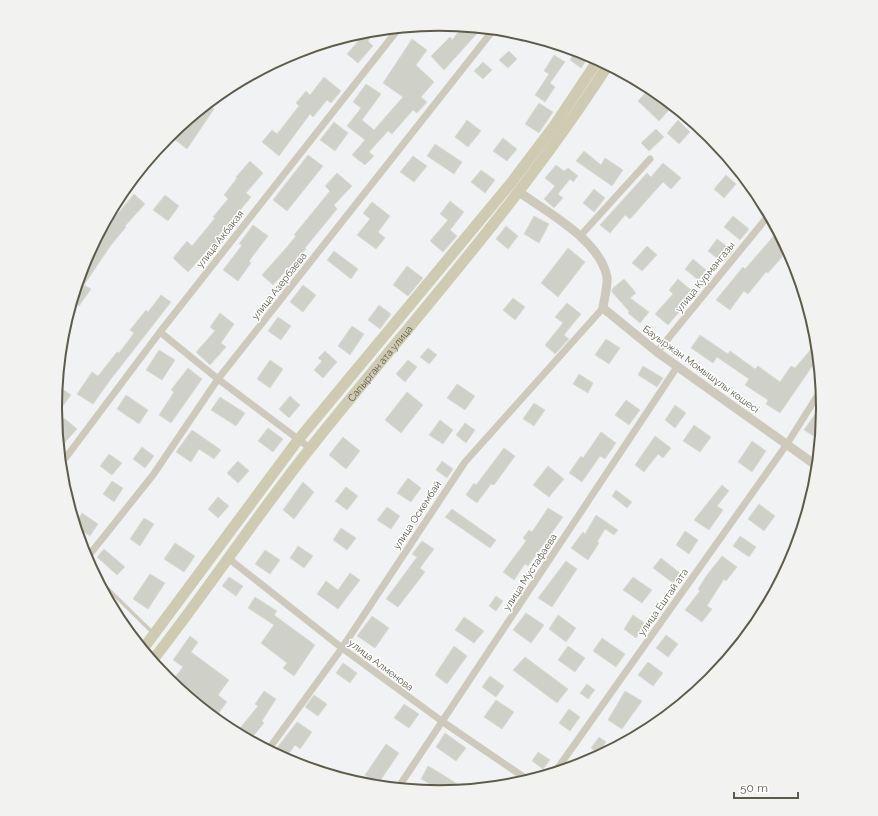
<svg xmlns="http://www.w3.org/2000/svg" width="878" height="816" font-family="Raleway,sans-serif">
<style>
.building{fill:#cfd0c8;stroke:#dbdcd5}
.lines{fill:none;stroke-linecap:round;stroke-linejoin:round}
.service{stroke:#cdcabd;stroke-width:3.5}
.minor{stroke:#cdcabd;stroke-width:7}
.tertiary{stroke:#cdcabd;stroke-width:9}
.primary{stroke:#cecbb2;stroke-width:11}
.labels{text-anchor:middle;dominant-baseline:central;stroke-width:3;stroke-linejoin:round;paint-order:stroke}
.street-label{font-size:10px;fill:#5d5b49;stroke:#fff}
.rim{fill:none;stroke:#5d5b49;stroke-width:2}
</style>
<rect width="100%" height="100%" fill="#f1f2f3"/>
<g class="building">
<polygon points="463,26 482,28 444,70 431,56 450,37 452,40"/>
<polygon points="376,30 368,41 373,46 358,63 347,54 367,31"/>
<polygon points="505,31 514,31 527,35 522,42"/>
<polygon points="412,39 427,50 416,65 434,82 421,97 427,102 417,113 413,110 392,134 388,131 369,152 374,156 365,165 352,155 365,140 347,126 361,108 353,102 366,84 381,94 362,120 374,130 403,97 383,83"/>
<polygon points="576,50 590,55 581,68 570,60"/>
<polygon points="509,51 517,59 508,68 499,60"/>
<polygon points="554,55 565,62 550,83 555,87 545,102 535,95 549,74 544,71"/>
<polygon points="483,62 492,70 483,79 474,71"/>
<polygon points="324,77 341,91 331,103 327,100 313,117 310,114 279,156 262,142 272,130 277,134 299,106 296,103 306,91 310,95"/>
<polygon points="648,90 669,110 659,121 638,101"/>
<polygon points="539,103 553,112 539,133 525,124"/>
<polygon points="207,104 214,109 187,149 174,139 187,120"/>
<polygon points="467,120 481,131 468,147 455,137"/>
<polygon points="678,120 690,132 679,144 667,133"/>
<polygon points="334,122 348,133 335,151 320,140"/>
<polygon points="656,129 664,137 649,151 641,143"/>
<polygon points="503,138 517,149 507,161 493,151"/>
<polygon points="435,144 462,162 454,174 427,156"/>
<polygon points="584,151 601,165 605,158 623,170 612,186 576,161"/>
<polygon points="308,155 323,166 287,211 273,200"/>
<polygon points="413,156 427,166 414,182 400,172"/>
<polygon points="250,161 263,173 246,193 251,197 236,215 240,218 215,253 209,249 188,272 173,258 187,241 192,246 215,218 213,217 228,199 224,195 237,178 236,177"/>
<polygon points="663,163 681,178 671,189 663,182 630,219 625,215 610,233 600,225 647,173 651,177"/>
<polygon points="556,165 564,171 568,168 578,176 573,182 570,179 558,194 563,198 554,208 544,199 555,186 545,178"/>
<polygon points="481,170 495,180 485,193 471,182"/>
<polygon points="337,173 352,186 334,205 337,209 305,248 306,249 273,285 262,275 286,248 296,236 294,235 330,191 325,186"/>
<polygon points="726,175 736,184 724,198 714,189"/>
<polygon points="594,189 605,198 594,212 583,203"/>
<polygon points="134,194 145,204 125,226 126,227 111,245 84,285 91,289 79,306 72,301 84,262 102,236 100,235"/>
<polygon points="165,195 179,206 168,221 153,210"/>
<polygon points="450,201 464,212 450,230 457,236 443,252 430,241 448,220 440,214"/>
<polygon points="372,202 390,216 378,232 385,238 376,249 357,235 370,219 363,213"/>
<polygon points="534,216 549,224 539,243 524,234"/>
<polygon points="733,216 749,229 740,240 724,227"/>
<polygon points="253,225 268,236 249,261 251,263 238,281 223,270 242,245 239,244"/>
<polygon points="506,226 518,236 508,249 496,239"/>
<polygon points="778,231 788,250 768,273 766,272 748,294 744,291 730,310 716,300 743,267 745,269"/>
<polygon points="717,239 733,251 723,263 708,251"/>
<polygon points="647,246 657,255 642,271 632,263"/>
<polygon points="568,248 585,262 558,297 541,283"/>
<polygon points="334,251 358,269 351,279 327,260"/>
<polygon points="693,259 706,270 698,280 685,269"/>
<polygon points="407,266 423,278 408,296 393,285"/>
<polygon points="624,279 636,293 630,298 649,312 640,323 628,313 629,311 612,292 612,289"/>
<polygon points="678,279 693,292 679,310 680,311 668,325 655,314 673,294 669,290"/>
<polygon points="303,285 316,295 303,312 290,302"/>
<polygon points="161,295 171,302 111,379 93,404 77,394 92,372 98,376 117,352 119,353 134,333 130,330 146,310 148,312"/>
<polygon points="513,298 525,307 515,320 503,310"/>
<polygon points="567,303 581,314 564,335 569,339 555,354 545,345 563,323 555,317"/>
<polygon points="379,305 391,314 380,329 368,320"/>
<polygon points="220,313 234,324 221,343 226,347 210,365 196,352 215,331 210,327"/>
<polygon points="278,317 291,326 281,340 268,331"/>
<polygon points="352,326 364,334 350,355 338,346"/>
<polygon points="700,335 728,354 730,351 755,369 758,366 780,382 791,366 795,368 817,342 818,361 811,368 780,413 766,404 768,400 745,385 749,379 717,357 713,363 691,348"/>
<polygon points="606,339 620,348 609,364 595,355"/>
<polygon points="428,348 437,355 429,364 420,357"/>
<polygon points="159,350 175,360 162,380 146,370"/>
<polygon points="325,351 337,362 323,378 314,370 322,361 318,358"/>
<polygon points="270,360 283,369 270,388 257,379"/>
<polygon points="408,360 417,367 405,382 396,374"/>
<polygon points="643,366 663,378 657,387 638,375"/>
<polygon points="188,368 202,379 171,423 159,415 174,392 171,390"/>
<polygon points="579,374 593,383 588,393 573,384"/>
<polygon points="457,384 475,396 465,410 447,398"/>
<polygon points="57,385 71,395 62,407 56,402"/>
<polygon points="407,392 423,405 401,433 385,420"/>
<polygon points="126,395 148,410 139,424 117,409"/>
<polygon points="290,396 300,405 289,418 279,409"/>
<polygon points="220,397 245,413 236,426 211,410"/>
<polygon points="626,400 640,410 629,425 615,415"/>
<polygon points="534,403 545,410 534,426 523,419"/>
<polygon points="675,405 686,413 675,428 665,420"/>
<polygon points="815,414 822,418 820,440 804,430"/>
<polygon points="64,418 77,429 59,449 57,427"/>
<polygon points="440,420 453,430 443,444 429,435"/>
<polygon points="465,423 475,430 466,443 456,435"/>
<polygon points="694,425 711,437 700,452 683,441"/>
<polygon points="268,428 283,439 273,452 258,441"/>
<polygon points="192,430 221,450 214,459 199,449 191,462 176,452"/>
<polygon points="601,432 616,443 605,459 600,456 582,482 569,473 581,456 583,458"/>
<polygon points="655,436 671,448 663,458 658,454 644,472 635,465"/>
<polygon points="343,437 360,451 346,469 329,455"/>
<polygon points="752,441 766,451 752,472 738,462"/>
<polygon points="142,447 154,456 145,468 133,459"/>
<polygon points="504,448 515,456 494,485 491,484 477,503 466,495 474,483 476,485"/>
<polygon points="109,454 122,463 112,475 100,466"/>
<polygon points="238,461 249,471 238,483 227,473"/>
<polygon points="442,461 453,469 447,478 436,470"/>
<polygon points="548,466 564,479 549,497 533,485"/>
<polygon points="408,478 421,488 411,502 397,493"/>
<polygon points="112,481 123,488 114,502 103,494"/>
<polygon points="303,482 314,492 294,519 283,510"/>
<polygon points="722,485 729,491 717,506 723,510 709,530 694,520"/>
<polygon points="346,487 358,496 347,510 335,501"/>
<polygon points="616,490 632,502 627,508 612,496"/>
<polygon points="218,497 229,506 218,518 208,509"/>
<polygon points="759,504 775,516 764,531 748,519"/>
<polygon points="387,507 400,516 391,529 377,520"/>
<polygon points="548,508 563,517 528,566 525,564 514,580 503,572 526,541 523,538 529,530 532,532"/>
<polygon points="452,509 496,540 490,548 445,517"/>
<polygon points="82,513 98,524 90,536 75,526 75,524"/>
<polygon points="596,515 618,530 614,535 605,529 597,542 599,543 588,560 571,548 583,532 585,534"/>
<polygon points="144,518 154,524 140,546 130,539"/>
<polygon points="341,528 356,538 347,550 333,540"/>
<polygon points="685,531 698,540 689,554 676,545"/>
<polygon points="740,536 756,547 749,557 733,546"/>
<polygon points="422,541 434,549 420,568 425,572 398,607 386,599 417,557 412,554"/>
<polygon points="175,543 195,556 184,572 164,559"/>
<polygon points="298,546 313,556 304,568 290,558"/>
<polygon points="104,549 125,567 117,575 97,557"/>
<polygon points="265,550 280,560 270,574 255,564"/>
<polygon points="722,556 737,567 726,581 724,579 707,606 712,609 702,622 685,610 700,591 698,589 707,575"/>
<polygon points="661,558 680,573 673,583 653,568"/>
<polygon points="566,561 577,569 552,607 538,598"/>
<polygon points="350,573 360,580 338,609 317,594 326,581 338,590"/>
<polygon points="150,574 165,583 148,609 133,599"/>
<polygon points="229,577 243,586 236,596 222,586"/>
<polygon points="633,577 652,590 642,603 623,590"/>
<polygon points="496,596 503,601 496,611 489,606"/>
<polygon points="255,597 277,611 274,615 315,645 294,676 283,668 287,663 261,643 274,625 248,608"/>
<polygon points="526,613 544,625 531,643 513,630"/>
<polygon points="558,615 576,628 566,642 549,629"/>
<polygon points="633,615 646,624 636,638 624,629"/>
<polygon points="372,616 389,628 375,648 357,636"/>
<polygon points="464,617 484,631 474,643 455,630"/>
<polygon points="666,635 678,644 668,657 656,648"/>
<polygon points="190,636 198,642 191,652 229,680 218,695 227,702 217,715 171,682 183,667 173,660"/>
<polygon points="602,638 625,654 616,667 593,651"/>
<polygon points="454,646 467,656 447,684 435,675"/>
<polygon points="568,646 585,658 575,672 558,660"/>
<polygon points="525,657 568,689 557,703 513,670"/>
<polygon points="648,662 663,673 653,686 638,675"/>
<polygon points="343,663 357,673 350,683 336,673"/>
<polygon points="490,676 504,686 496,697 482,687"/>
<polygon points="587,684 595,690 588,699 580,693"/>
<polygon points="264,691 276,699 262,721 264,723 250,740 236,733 258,706 255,704"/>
<polygon points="625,691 642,701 622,729 608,720"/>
<polygon points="314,695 327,704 318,716 305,707"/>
<polygon points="496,700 514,712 502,729 484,717"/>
<polygon points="404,704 419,714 409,728 394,718"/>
<polygon points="569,709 580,717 570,731 559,723"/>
<polygon points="297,722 312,732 300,749 295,745 285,759 273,753"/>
<polygon points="445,733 466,748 456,761 436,747"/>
<polygon points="599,737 606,742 598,754 591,748"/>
<polygon points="386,744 399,753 378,784 365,775"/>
<polygon points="538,752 550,760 543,769 532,761"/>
<polygon points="428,766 440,773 465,789 444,792 421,779"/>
</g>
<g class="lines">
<polyline class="service" points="97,578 152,632"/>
<g class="minor">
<polyline points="115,203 161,144"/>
<polyline points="581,235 650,159"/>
<polyline points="160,332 218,379 310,448"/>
<polyline points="657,352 769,215"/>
<polyline points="61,464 160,332 399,28"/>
<polyline points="228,558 342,648 443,722 528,780"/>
<polyline points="86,559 153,475 218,379 494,29"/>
<polyline points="268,750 342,648 465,462 603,308"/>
<polyline points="555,772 787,444 821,390"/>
<polyline points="398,788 677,367"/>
</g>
<path class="tertiary" d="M519,192C547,212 600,240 607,277C608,286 604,299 603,308L657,352L817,466"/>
<g class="primary">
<polyline points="143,649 298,440 511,183 554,126 598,60"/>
<path id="s1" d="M152,661C207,591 256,516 312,446C412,321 521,201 608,65"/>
</g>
</g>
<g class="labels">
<g class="street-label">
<text transform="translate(220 239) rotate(-52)">улица Акбакая</text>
<text transform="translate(705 277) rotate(-51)">улица Курмангазы</text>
<text transform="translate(279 286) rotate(-52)">улица Азербаева</text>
<text stroke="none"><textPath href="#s1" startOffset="375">Сапырган ата улица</textPath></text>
<text transform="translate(701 369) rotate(36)">Бауыржан Момышұлы көшесі</text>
<text transform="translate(417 515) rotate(-57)">улица Оскембай</text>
<text transform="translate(530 572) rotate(-57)">улица Мустафаева</text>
<text transform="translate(663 602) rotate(-55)">улица Ештай ата</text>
<text transform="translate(381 665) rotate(37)">улица Алменова</text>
</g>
</g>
<path d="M0 0H878V816H0ZM62 408a377 377 0 1 1 754 0a377 377 0 1 1-754 0Z" fill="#f2f2f0" fill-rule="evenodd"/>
<path class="rim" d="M62 408a377 377 0 1 1 754 0a377 377 0 1 1-754 0Z"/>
<path d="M734 792v6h64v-6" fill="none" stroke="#5d5b49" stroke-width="2"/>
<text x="740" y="792" font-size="12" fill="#5d5b49" stroke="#ffffff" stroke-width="3" paint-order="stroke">50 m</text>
</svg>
